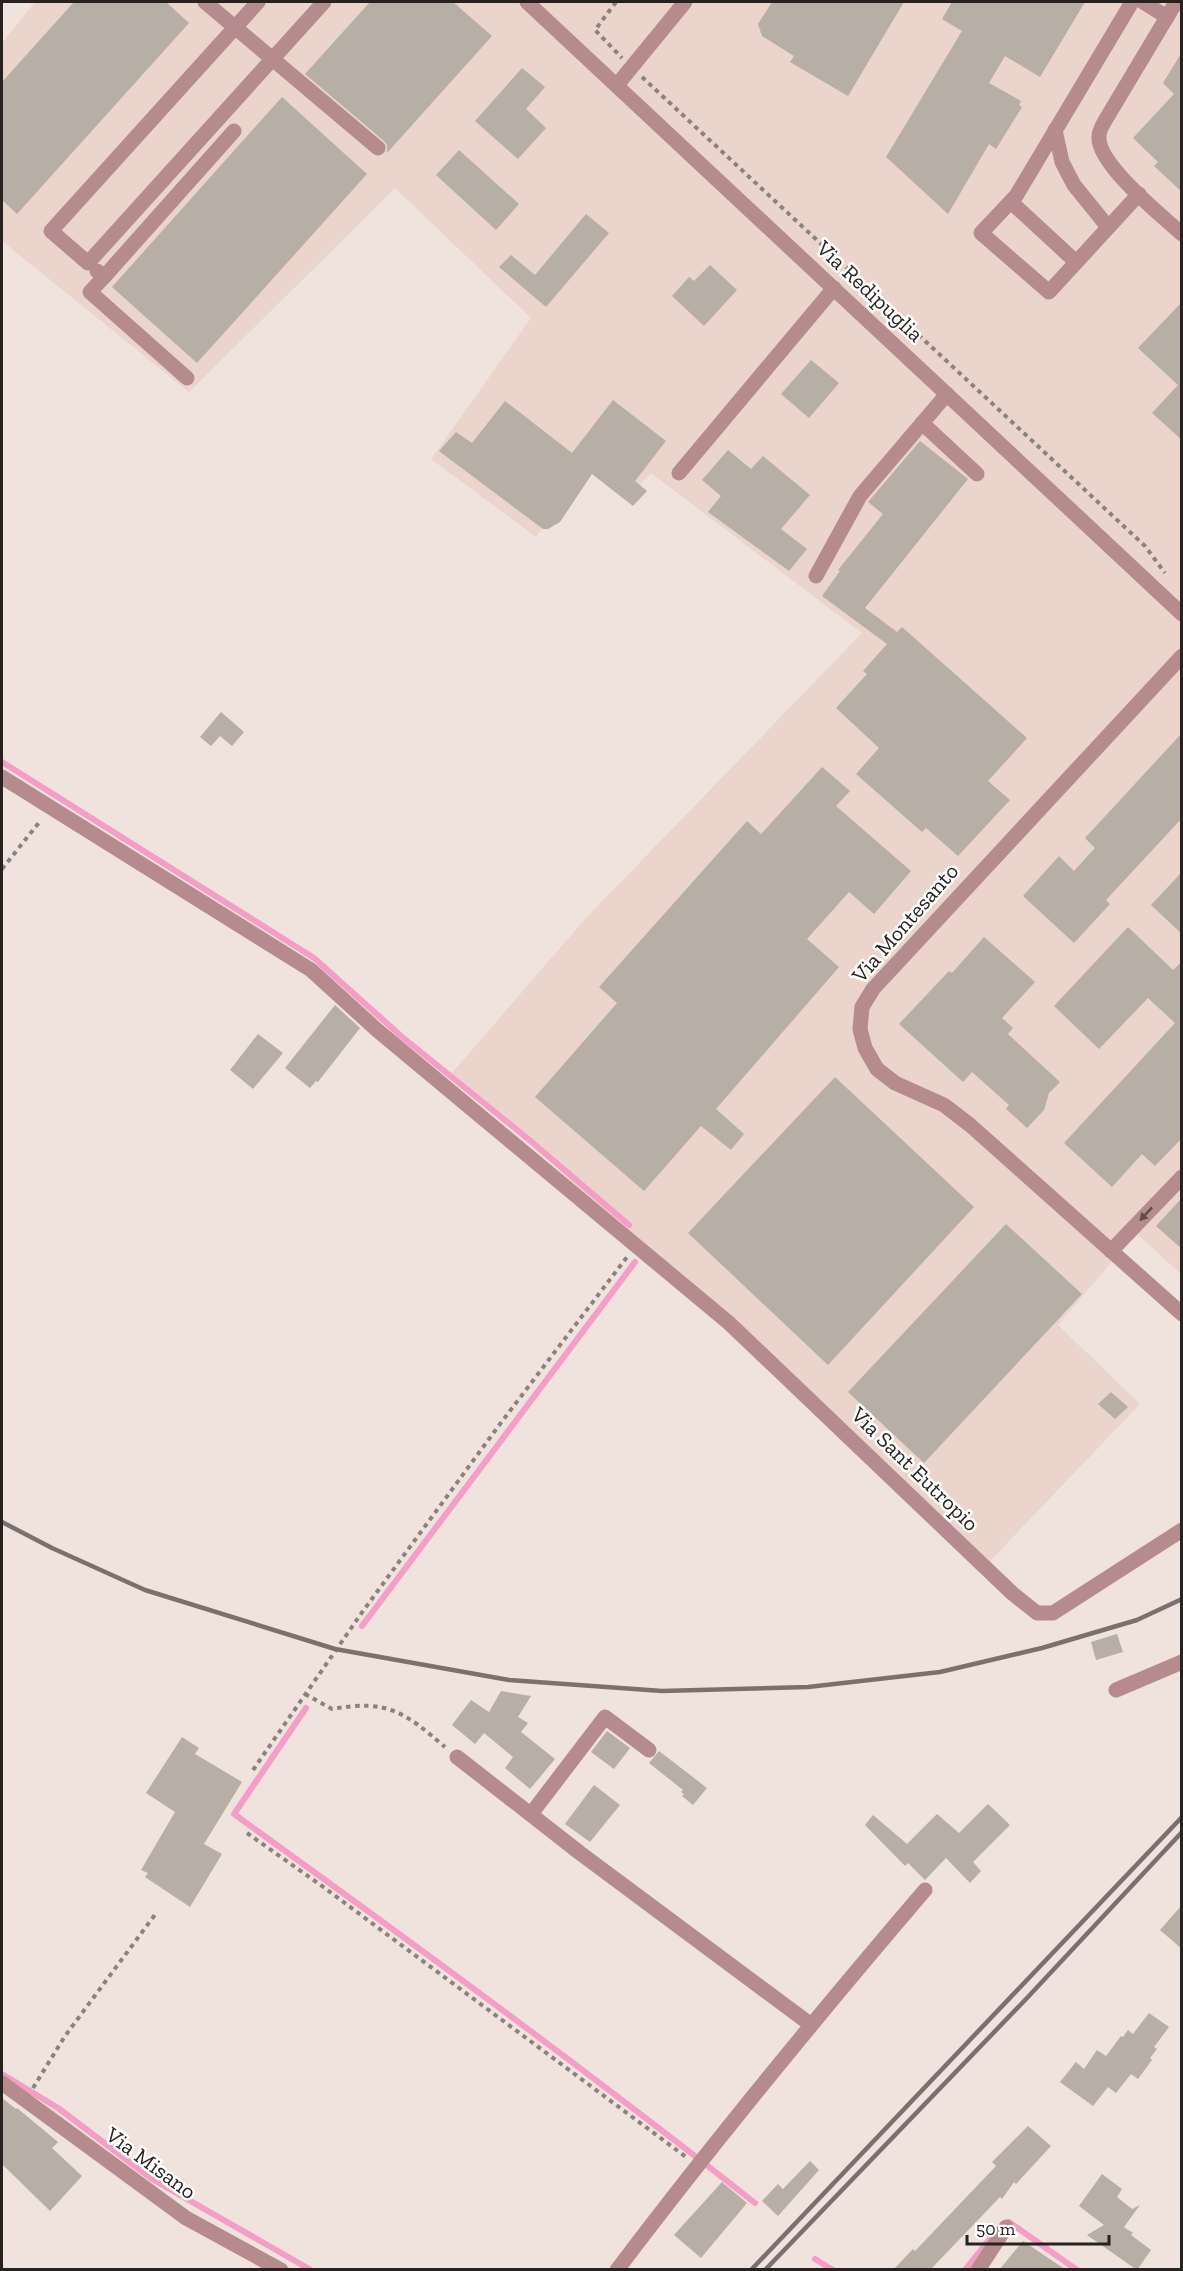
<svg xmlns="http://www.w3.org/2000/svg" width="1183" height="2271" font-family="'Zilla Slab',serif">
<style>
.built{fill:#ead4cc}
.lines{fill:none;stroke-linecap:round;stroke-linejoin:round}
.stream{stroke:#f39dc7;stroke-width:6}
.building{fill:#b7aea5}
.path{stroke:#8b827e;stroke-width:4;stroke-dasharray:4.5 4.5;stroke-linecap:butt}
.minor{stroke:#b58b8d;stroke-width:15}
.rail{stroke:#7a716e;stroke-width:4.5}
.oneway{fill:#604c4c}
.labels{text-anchor:middle;dominant-baseline:central;stroke-width:5;stroke-linejoin:round;paint-order:stroke}
.street-label{font-size:22px;fill:#272220;stroke:#fff}
</style>
<rect width="100%" height="100%" fill="#f0e2dd"/>
<polygon class="built" points="35,2 1181,2 1181,1274 1136,1233 1058,1325 1140,1404 990,1561 452,1073 585,919 862,633 651,473 629,496 589,464 536,537 431,459 531,318 395,188 189,392 2,241 2,43"/>
<g class="lines">
<g class="stream">
<polyline points="2,762 314,958 401,1036 527,1138 629,1225"/>
<polyline points="362,1626 635,1262"/>
<path d="M306,1708L234,1814C410,1941 585,2069 755,2203"/>
<polyline points="2,2074 58,2108 152,2179 311,2270"/>
<polyline points="1009,2222 1077,2270"/>
<polyline points="815,2259 833,2270"/>
<polyline points="965,2270 992,2236"/>
</g>
</g>
<g class="building">
<polygon points="74,2 166,2 189,23 17,214 2,200 2,82"/>
<polygon points="370,2 453,2 492,36 387,153 387,145 384,141 305,74"/>
<polygon points="772,2 904,2 848,96 790,62 794,56 762,36 758,24"/>
<polygon points="952,2 1085,2 1040,77 1005,56 989,83 1021,101 1019,105 1022,107 996,149 989,144 948,214 886,157 962,31 942,19"/>
<polygon points="1182,52 1182,192 1154,166 1158,162 1133,138 1174,94 1163,83"/>
<polygon points="522,68 545,87 526,109 546,128 518,159 475,121"/>
<polygon points="282,97 367,174 197,363 112,287"/>
<polygon points="459,150 519,204 496,230 436,175"/>
<polygon points="586,214 609,233 546,307 499,267 511,255 535,275"/>
<polygon points="710,265 737,290 704,326 672,296 689,277 694,281"/>
<polygon points="1182,302 1182,440 1152,413 1178,385 1138,348"/>
<polygon points="811,360 839,383 809,418 781,394"/>
<polygon points="613,400 666,441 635,481 647,491 633,506 592,474 560,522 548,529 543,529 439,451 456,432 472,443 505,401 572,453"/>
<polygon points="920,441 968,479 865,608 897,632 902,627 1027,738 988,781 1010,800 958,856 926,828 922,832 856,774 879,748 836,708 867,674 863,671 887,644 822,596 840,571 838,570 883,514 868,502"/>
<polygon points="728,450 751,469 763,456 810,495 781,529 807,549 789,571 708,512 721,496 702,480"/>
<polygon points="221,712 244,732 232,746 220,736 211,746 200,737"/>
<polygon points="1182,733 1182,818 1106,900 1110,904 1074,943 1023,896 1059,856 1074,871 1095,848 1085,838"/>
<polygon points="822,767 850,791 836,806 911,871 874,914 849,892 807,939 839,967 716,1109 744,1134 731,1150 701,1126 644,1191 535,1097 617,1003 599,987 747,821 761,834"/>
<polygon points="1182,872 1182,934 1151,905"/>
<polygon points="1128,927 1173,970 1182,962 1182,1138 1155,1166 1142,1154 1112,1187 1064,1143 1175,1023 1148,998 1099,1049 1054,1006"/>
<polygon points="984,937 1035,982 1002,1018 1013,1028 1008,1034 1060,1082 1049,1093 1044,1110 1027,1128 1006,1109 1009,1105 972,1072 963,1082 899,1024 949,971 952,973"/>
<polygon points="335,1005 360,1028 318,1082 316,1081 310,1088 285,1068"/>
<polygon points="258,1034 283,1053 253,1089 230,1070"/>
<polygon points="835,1077 974,1207 828,1365 688,1233"/>
<polygon points="1182,1198 1182,1249 1156,1226"/>
<polygon points="1006,1224 1082,1294 924,1463 848,1392"/>
<polygon points="1111,1392 1128,1407 1115,1419 1098,1404"/>
<polygon points="1117,1634 1123,1652 1096,1660 1091,1642"/>
<polygon points="501,1691 531,1696 518,1717 528,1723 521,1732 555,1759 530,1789 505,1768 513,1757 484,1733 475,1744 452,1725 471,1700 489,1712"/>
<polygon points="607,1731 630,1748 614,1769 591,1752"/>
<polygon points="182,1737 199,1748 195,1754 242,1782 204,1844 222,1854 190,1907 145,1877 148,1873 141,1870 175,1812 146,1793"/>
<polygon points="659,1751 707,1788 693,1805 682,1796 684,1794 681,1792 683,1790 649,1763"/>
<polygon points="594,1785 620,1805 590,1842 565,1824"/>
<polygon points="988,1804 1010,1825 973,1862 981,1871 970,1883 946,1858 925,1880 908,1863 905,1866 865,1825 873,1815 907,1844 937,1814 959,1833"/>
<polygon points="1182,1905 1182,1949 1160,1930"/>
<polygon points="1149,2013 1169,2027 1154,2047 1157,2049 1150,2058 1152,2060 1138,2079 1131,2074 1116,2093 1108,2087 1093,2106 1060,2082 1076,2062 1084,2069 1097,2050 1106,2056 1121,2036 1123,2037 1128,2030 1133,2034"/>
<polygon points="2,2098 16,2109 17,2108 58,2142 52,2148 82,2176 50,2211 2,2164"/>
<polygon points="1028,2126 1051,2146 1016,2184 1014,2182 1002,2199 1000,2197 930,2270 893,2270 913,2249 915,2251 996,2166 992,2162"/>
<polygon points="810,2161 819,2170 778,2216 762,2201 778,2184 783,2189"/>
<polygon points="1102,2174 1122,2189 1117,2197 1132,2209 1140,2205 1124,2227 1133,2233 1131,2235 1151,2250 1137,2270 1087,2235 1104,2225 1079,2206"/>
<polygon points="722,2182 747,2203 701,2258 674,2235"/>
<polygon points="1023,2241 1066,2270 999,2270"/>
</g>
<g class="lines">
<g class="path">
<polyline points="616,2 595,30 622,58"/>
<polyline points="642,77 1145,546 1165,573"/>
<polyline points="2,869 41,820"/>
<path d="M305,1694L332,1709C388,1699 404,1712 445,1747"/>
<polyline points="253,1770 363,1611 500,1424 627,1257"/>
<polyline points="247,1833 322,1886 686,2157"/>
<polyline points="33,2088 65,2036 157,1912"/>
</g>
<g class="minor">
<polyline points="205,2 378,148"/>
<polyline points="258,2 51,231 88,263 324,2"/>
<polyline points="527,2 1182,614"/>
<polyline points="1132,2 1016,196 981,233 1049,292 1139,194"/>
<polyline points="1143,2 1167,17"/>
<path d="M1176,2L1106,119C1103,124 1099,131 1099,136C1096,163 1162,216 1182,234"/>
<polyline points="617,85 685,2"/>
<polyline points="1055,130 1062,162 1074,185 1108,227"/>
<polyline points="1011,202 1076,262"/>
<polyline points="97,271 104,277 90,292 187,378"/>
<polyline points="104,277 234,131"/>
<polyline points="922,423 977,474"/>
<polyline points="679,473 834,288"/>
<polyline points="816,576 860,496 947,394"/>
<polyline points="1182,656 873,989 862,1007 860,1029 865,1048 877,1069 895,1083 944,1105 970,1125 1182,1314"/>
<polyline points="2,777 311,970 377,1030 729,1323 1012,1593 1037,1613 1053,1613 1182,1530"/>
<polyline points="1111,1251 1182,1177"/>
<polyline points="1116,1690 1182,1662"/>
<polyline points="457,1757 580,1853 810,2024"/>
<polyline points="531,1814 605,1717 649,1750"/>
<polyline points="2,2083 186,2218 281,2270"/>
<path d="M617,2270C716,2139 819,2014 925,1890"/>
<polyline points="978,2270 1006,2227"/>
</g>
<g class="rail">
<polyline points="2,1522 52,1548 145,1590 335,1649 509,1680 662,1691 808,1687 940,1672 1042,1648 1137,1620 1182,1599"/>
<polyline points="751,2270 1182,1817"/>
<polyline points="765,2270 1027,1998 1182,1832"/>
</g>
</g>
<defs><path id="oneway-solid" d="M-6-.8H1V-3.2L6.5 0L1 3.2V.8H-6Z" transform="scale(1.5)"/></defs>
<use class="oneway" href="#oneway-solid" transform="translate(1146 1214) rotate(133)"/>
<g class="labels">
<g class="street-label">
<text transform="translate(870 291) rotate(43)">Via Redipuglia</text>
<text transform="translate(905 923) rotate(-49)">Via Montesanto</text>
<text transform="translate(915 1469) rotate(44)">Via Sant Eutropio</text>
<text transform="translate(151 2163) rotate(36)">Via Misano</text>
</g>
</g>
<rect width="1183" height="2271" fill="none" stroke="#272220" stroke-width="6"/>
<path d="M967 2235v9h142v-9" fill="none" stroke="#272220" stroke-width="3"/>
<text x="976" y="2235" font-size="18" fill="#272220" stroke="#ffffff" stroke-width="4.5" paint-order="stroke">50 m</text>
</svg>
